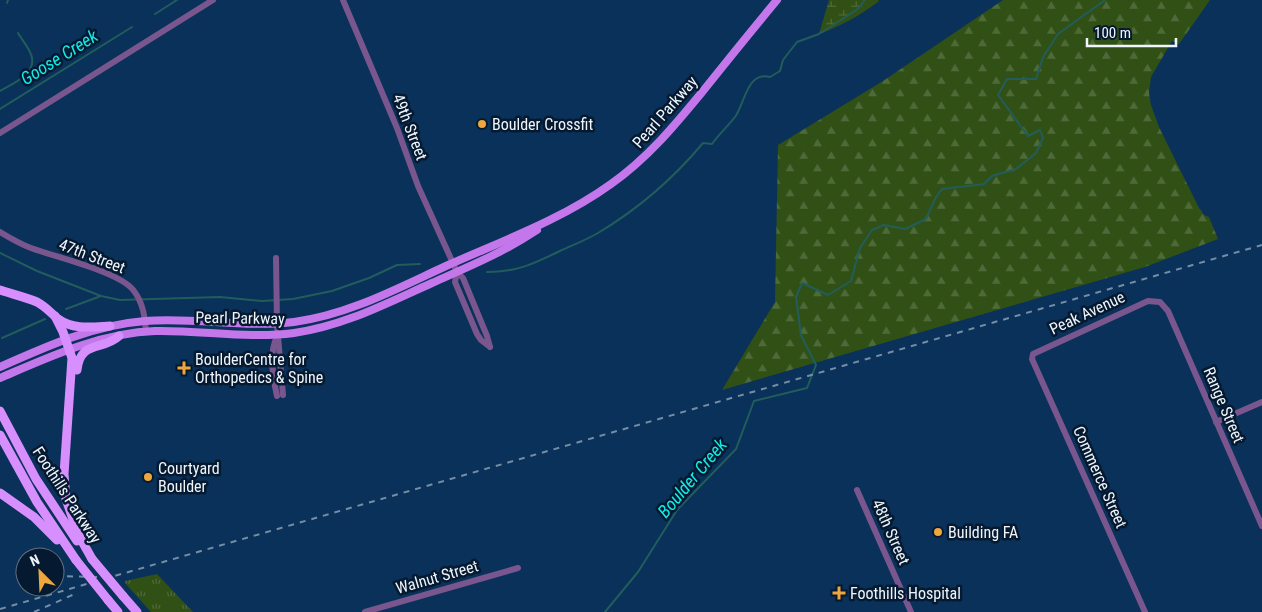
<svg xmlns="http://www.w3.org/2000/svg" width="1262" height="612" font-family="'Roboto Condensed',sans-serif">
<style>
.grass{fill:url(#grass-tufts)}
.forest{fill:url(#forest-firs)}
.wetland{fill:url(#wetland-marsh)}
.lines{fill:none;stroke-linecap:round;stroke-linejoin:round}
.stream{stroke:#225d5c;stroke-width:2}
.minor{stroke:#7a568e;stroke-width:6}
.major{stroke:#c377eb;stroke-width:8}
.highway{stroke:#d78ffe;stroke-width:9}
.rail{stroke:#758da5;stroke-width:2;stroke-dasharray:6 6;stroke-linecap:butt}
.highway-bridge{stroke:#d78ffe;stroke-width:9}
.poi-dot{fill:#efa73d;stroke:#051930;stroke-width:2}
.labels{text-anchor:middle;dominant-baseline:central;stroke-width:5;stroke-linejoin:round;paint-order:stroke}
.street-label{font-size:16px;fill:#eff5fb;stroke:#051930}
.poi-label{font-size:16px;fill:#eff5fb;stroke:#051930;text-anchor:start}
.water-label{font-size:18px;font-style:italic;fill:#12ece9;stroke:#051930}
</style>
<defs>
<pattern id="grass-tufts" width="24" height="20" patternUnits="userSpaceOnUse" patternTransform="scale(1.25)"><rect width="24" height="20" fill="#315016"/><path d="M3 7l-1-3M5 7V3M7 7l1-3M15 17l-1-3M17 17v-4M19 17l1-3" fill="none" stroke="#4f6a39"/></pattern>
<pattern id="forest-firs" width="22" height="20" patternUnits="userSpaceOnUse" patternTransform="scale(1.25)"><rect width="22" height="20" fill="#315016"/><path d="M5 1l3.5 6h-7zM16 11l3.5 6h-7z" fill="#4f6a39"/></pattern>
<pattern id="wetland-marsh" width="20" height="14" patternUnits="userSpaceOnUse" patternTransform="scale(1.25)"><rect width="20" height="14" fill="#315016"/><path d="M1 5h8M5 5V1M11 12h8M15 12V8" fill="none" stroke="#4f6a39"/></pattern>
</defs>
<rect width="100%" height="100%" fill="#093159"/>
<polygon class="grass" points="157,574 193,612 151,612 125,583 125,581"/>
<polygon class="forest" points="1003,0 1210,0 1179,44 1172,41 1151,77 1149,93 1151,105 1159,127 1198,206 1204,215 1209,217 1218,239 1145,267 722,390 775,302 778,145 883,81"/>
<path class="wetland" d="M829,0H879L878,2C859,16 841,26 819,34Z"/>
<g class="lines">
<g class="stream">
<polyline points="7,3 8,0"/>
<polyline points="155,14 177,0"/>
<path d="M0,91C12,84 35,75 32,58C31,50 22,40 18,33"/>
<polyline points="0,109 132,27"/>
<polyline points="0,253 37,271 101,296 120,300 220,297 262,301 293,299 332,291 369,278 397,265 420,264"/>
<path d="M487,272C517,272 533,264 560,251C573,245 586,240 598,233C638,209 673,179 703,143L712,144C719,134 728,126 735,117C745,103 747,71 770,77L780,71L783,60L797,42L819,34L858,9L865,0"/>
<polyline points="66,309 101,296"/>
<polyline points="2,338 45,319"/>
<polyline points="605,612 638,572 677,510 736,449 754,401 807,388 816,365 801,335 796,297 802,283 828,295 851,281 860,248 872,230 884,225 905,229 926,219 936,197 942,189 984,184 992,176 1016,169 1036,153 1043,138 1040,130 1028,136 998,95 1007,79 1036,79 1043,57 1058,34 1105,0"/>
</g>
<g class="minor">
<polyline points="343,0 397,128 418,186 457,272 463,278 487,336 490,347"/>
<polyline points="0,133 213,0"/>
<path d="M0,232C10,238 20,244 31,248C55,257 121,272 134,291C143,303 145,317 146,332"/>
<polyline points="276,258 277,324 283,395"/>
<polyline points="457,272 455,282 477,334 481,340 490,347"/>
<path d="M277,396C273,378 268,351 278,335"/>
<polyline points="1216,422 1262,402"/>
<polyline points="857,490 911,612"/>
<polyline points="365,612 518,568"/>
<polyline points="1145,612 1032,359 1033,354 1148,301 1160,302 1168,311 1262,526"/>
</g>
<g class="major">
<path d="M0,367C47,346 94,325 145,321C195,317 245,328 294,322C348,315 398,288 446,266C502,241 561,220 611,184C648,158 675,125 703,91C727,61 752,30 777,0"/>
<path d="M0,378C49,357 100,333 155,331C201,330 248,339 294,333C344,326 387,303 432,283C468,267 504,252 537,230"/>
</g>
<g class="highway">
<path d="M0,290C12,294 25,297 37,302C45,306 51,313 58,319C73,330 92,327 110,326"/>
<polyline points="55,316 63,332 72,358 64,474 66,499 78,534 92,559"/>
<path d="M77,370C80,340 103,351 119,336"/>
<polyline points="0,411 36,479 77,541"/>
<polyline points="0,435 37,502 76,560"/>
<polyline points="0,493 34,517 57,540"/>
<polyline points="123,596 137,612"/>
<polyline points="108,600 118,612"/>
</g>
<g class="rail">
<polyline points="55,576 99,577"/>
<polyline points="0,609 1262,245"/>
<polyline points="34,612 77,593"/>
</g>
<g class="highway-bridge">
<polyline points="92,559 123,596"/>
<polyline points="76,560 108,600"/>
</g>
</g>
<g class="poi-dot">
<circle cx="482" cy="124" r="5"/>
<path d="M181.5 360.5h5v5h5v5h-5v5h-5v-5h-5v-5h5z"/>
<circle cx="148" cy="477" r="5"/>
<circle cx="938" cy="532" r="5"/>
<path d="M836.5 585.5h5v5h5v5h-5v5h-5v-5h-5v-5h5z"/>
</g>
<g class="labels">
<g class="street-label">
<text transform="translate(665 112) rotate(-49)">Pearl Parkway</text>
<text transform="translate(410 127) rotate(69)">49th Street</text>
<text transform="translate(92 256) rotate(21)">47th Street</text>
<text transform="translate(1087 313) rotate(-25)">Peak Avenue</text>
<text transform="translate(240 318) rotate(1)">Pearl Parkway</text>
<text transform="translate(1224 405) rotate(67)">Range Street</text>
<text transform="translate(1100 477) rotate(66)">Commerce Street</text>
<text transform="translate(67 495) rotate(57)">Foothills Parkway</text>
<text transform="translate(891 532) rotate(66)">48th Street</text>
<text transform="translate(437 577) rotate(-16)">Walnut Street</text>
</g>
<g class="poi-label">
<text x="492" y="124">Boulder Crossfit</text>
<text x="195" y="359">BoulderCentre for<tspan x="195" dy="18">Orthopedics &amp; Spine</tspan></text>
<text x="158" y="468">Courtyard<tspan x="158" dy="18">Boulder</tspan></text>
<text x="948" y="532">Building FA</text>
<text x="850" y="593">Foothills Hospital</text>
</g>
<g class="water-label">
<text transform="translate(59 57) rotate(-32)">Goose Creek</text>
<text transform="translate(692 478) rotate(-50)">Boulder Creek</text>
</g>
</g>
<g transform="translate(40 572) rotate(336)"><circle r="24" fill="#051930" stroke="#637181"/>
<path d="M0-4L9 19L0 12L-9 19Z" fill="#efa73d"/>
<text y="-8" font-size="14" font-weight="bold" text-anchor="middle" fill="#eff5fb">N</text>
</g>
<path d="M1087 38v8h89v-8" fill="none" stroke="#eff5fb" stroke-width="2.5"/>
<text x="1094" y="38" font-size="15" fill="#eff5fb" stroke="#051930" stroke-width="4" paint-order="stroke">100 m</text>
</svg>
